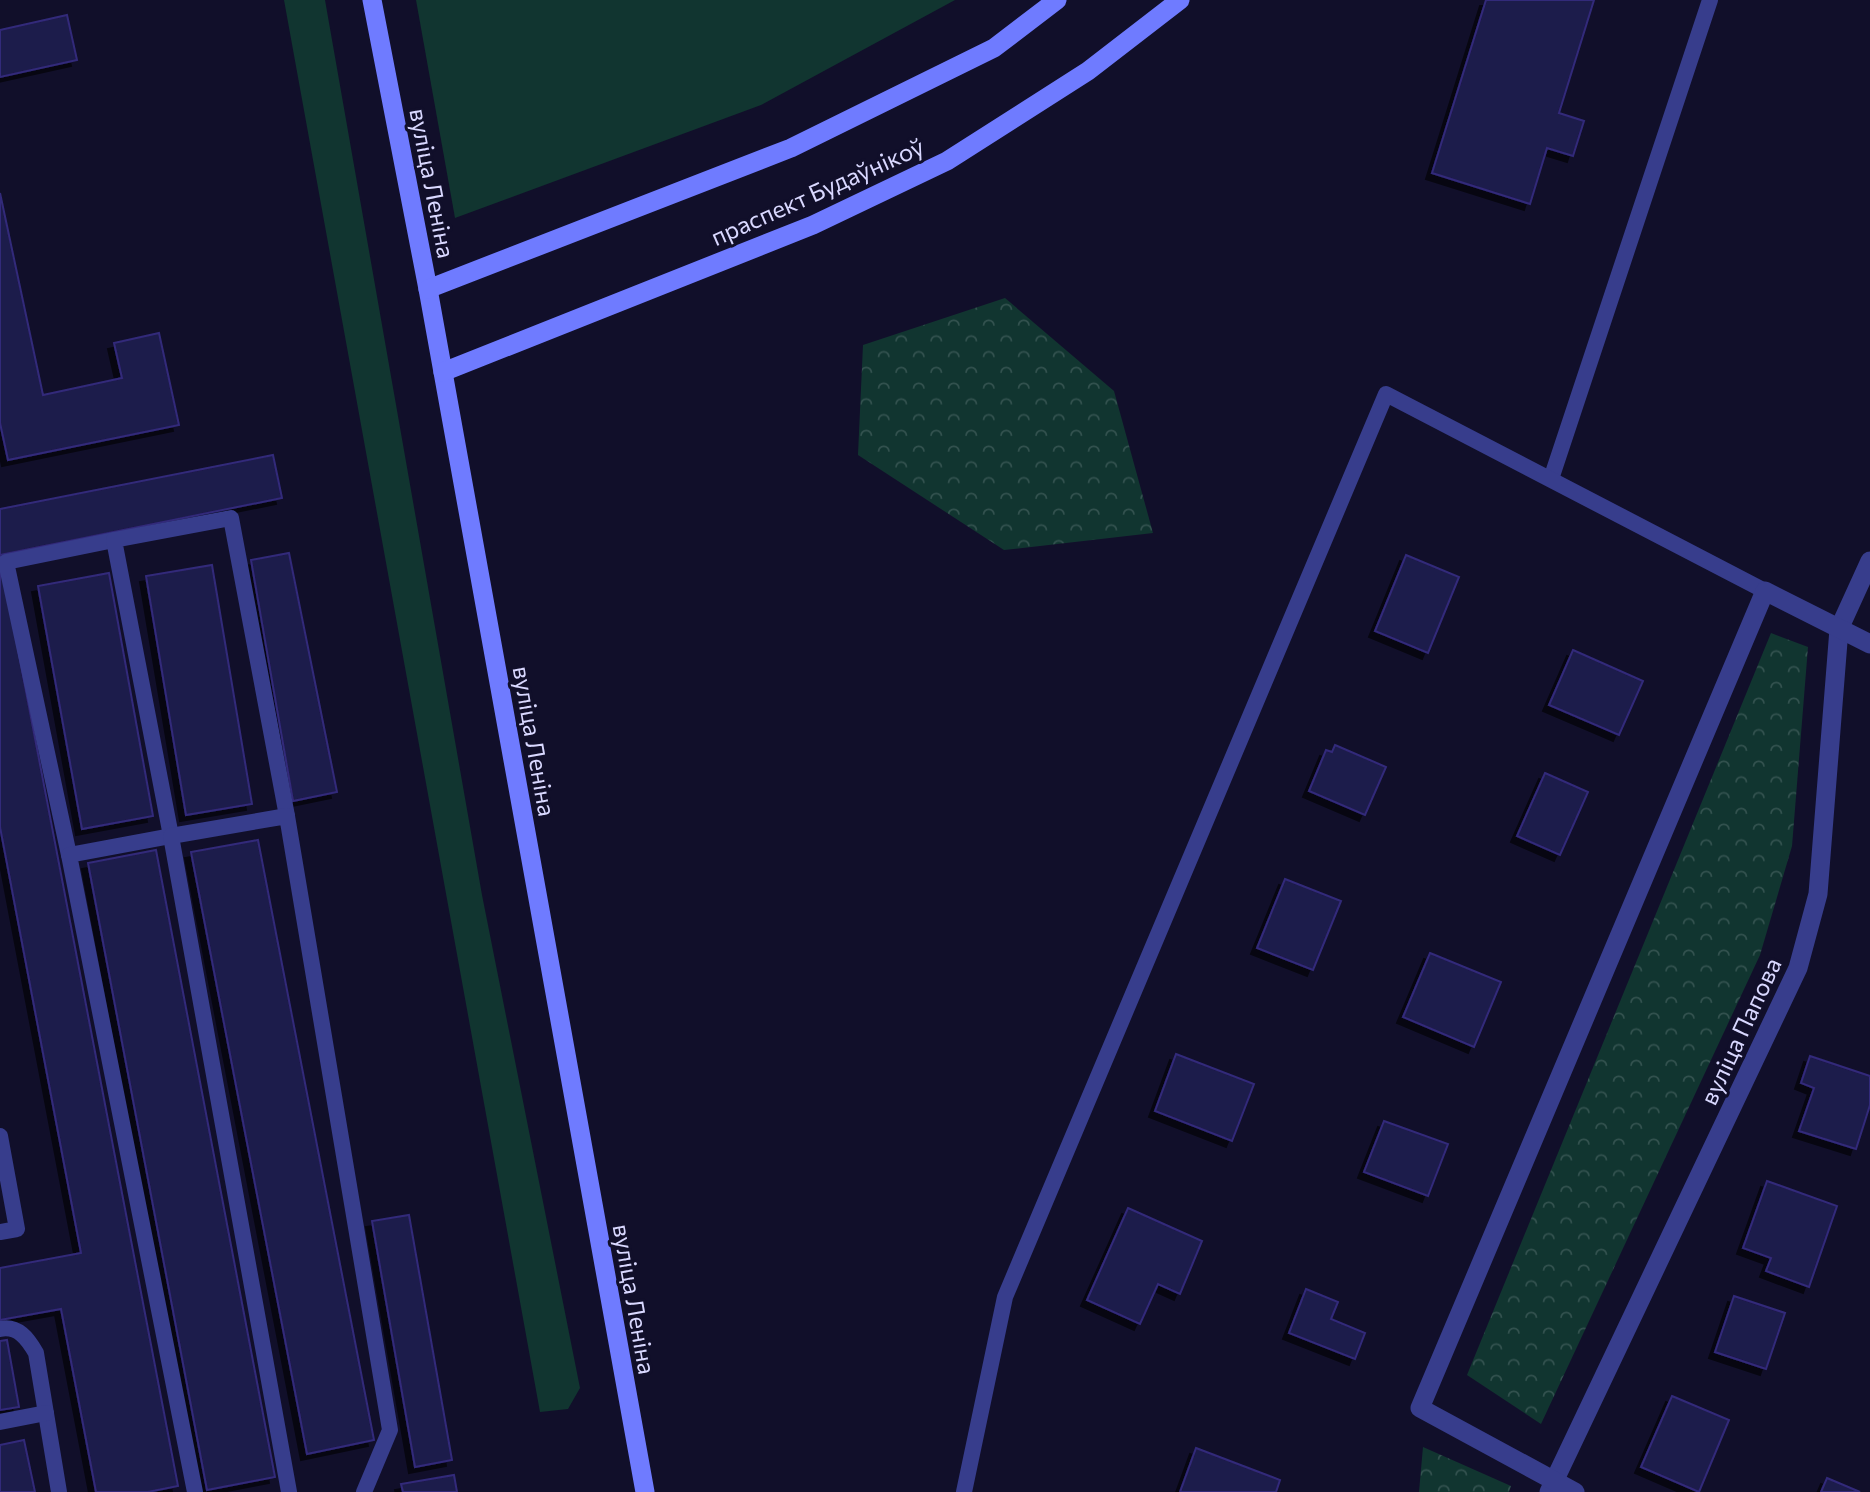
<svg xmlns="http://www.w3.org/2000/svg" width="1870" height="1492" font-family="Commissioner,sans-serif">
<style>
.green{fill:#113530}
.forest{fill:url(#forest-crowns)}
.building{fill:#1f1a4c;stroke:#322a7a;stroke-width:2;filter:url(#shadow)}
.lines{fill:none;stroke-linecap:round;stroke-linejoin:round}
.service{stroke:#373d8c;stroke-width:16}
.minor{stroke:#373d8c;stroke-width:19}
.secondary{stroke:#6f7bff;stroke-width:19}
.labels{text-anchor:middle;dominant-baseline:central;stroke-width:6;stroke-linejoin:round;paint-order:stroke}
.street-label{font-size:24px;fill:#d9d8ff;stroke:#110f2a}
</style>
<defs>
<pattern id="forest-crowns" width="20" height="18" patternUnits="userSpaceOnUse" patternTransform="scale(1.75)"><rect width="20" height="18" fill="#113530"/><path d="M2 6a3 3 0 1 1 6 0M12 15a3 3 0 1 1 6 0" fill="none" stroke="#33524f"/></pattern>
<filter id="shadow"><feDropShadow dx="-6" dy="6" stdDeviation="0" flood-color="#0009"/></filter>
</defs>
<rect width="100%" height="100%" fill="#110f2a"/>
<g class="green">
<polygon points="284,0 325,0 482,895 580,1388 568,1409 540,1412"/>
<polygon points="416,0 955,0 761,105 455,218"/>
</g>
<g class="forest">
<polygon points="1005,298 1114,391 1153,533 1004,550 858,455 863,345"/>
<polygon points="1771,633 1808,647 1792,846 1760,955 1541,1424 1467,1375"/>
<polygon points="1423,1447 1511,1486 1509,1492 1419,1492"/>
</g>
<g class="building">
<polygon points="1486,0 1594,0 1559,113 1584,121 1573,156 1547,148 1530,204 1432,173"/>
<polygon points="67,15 77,60 0,77 0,30"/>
<polygon points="0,193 43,395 122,378 114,343 159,333 179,425 8,460 0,423"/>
<polygon points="273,455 282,498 0,555 178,1486 148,1492 96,1492 61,1309 0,1320 0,1268 81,1253 0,827 0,509"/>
<polygon points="289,553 337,792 293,801 251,560"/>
<polygon points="1406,555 1459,577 1428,653 1375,631"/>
<polygon points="212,565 252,804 186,815 146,576"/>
<polygon points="109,573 153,816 82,829 38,586"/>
<polygon points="1573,650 1643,681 1619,735 1549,705"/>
<polygon points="1335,745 1386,767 1365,815 1309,791 1326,750 1332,752"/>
<polygon points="1545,773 1588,792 1560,855 1517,836"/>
<polygon points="258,840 374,1440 307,1454 191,852"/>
<polygon points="156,850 275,1477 207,1490 88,863"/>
<polygon points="1285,879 1341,901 1313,970 1257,948"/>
<polygon points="1430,953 1501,982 1474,1047 1403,1017"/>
<polygon points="1176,1054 1254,1084 1232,1141 1155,1111"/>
<polygon points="1810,1056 1870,1076 1870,1105 1856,1149 1799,1131 1814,1088 1801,1083"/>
<polygon points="1384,1121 1448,1144 1428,1196 1364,1172"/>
<polygon points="1767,1181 1837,1206 1809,1287 1766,1271 1771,1258 1743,1248"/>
<polygon points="1128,1208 1202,1241 1180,1294 1158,1284 1140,1324 1087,1300"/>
<polygon points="409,1215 452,1460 415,1467 372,1221"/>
<polygon points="1306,1289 1338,1302 1331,1319 1365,1333 1355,1359 1289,1333"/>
<polygon points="1734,1296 1785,1313 1766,1369 1715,1352"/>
<polygon points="7,1340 19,1407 0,1410 0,1341"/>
<polygon points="1672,1396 1729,1420 1699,1492 1641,1467"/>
<polygon points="24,1440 35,1492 0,1492 0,1445"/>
<polygon points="1196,1448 1280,1480 1276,1492 1180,1492"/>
<polygon points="454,1475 457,1492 403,1492 401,1484"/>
<polygon points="1827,1478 1860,1492 1821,1492"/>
</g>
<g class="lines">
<g class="service">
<polyline points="1551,479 1710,0"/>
<polyline points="69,855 6,562 114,540"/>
<polyline points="0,1136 17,1229 0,1232"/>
<path d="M0,1329C18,1325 28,1339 36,1353L59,1492"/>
<polyline points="0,1422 46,1413"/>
<polyline points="195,1492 69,855 171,836 114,540 231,518 287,816"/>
<polyline points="289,1492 171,836 287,816 390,1430 364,1492"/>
<polyline points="964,1492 1005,1297 1386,394 1765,591"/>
</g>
<g class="minor">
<polyline points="1549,1492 1798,968 1818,894 1839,629 1870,561"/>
<polyline points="1575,1492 1420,1408 1765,591 1870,644"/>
</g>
<g class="secondary">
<polyline points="372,0 428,289 645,1492"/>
<polyline points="428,289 791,148 994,48 1057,0"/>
<polyline points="443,372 813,225 947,161 1088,71 1180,0"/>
</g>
</g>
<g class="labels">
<g class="street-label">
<text transform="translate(433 183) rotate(79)">вуліца Леніна</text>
<text transform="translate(817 191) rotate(-24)">праспект Будаўнікоў</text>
<text transform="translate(535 741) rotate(80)">вуліца Леніна</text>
<text transform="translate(1740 1031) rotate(-65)">вуліца Папова</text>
<text transform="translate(635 1299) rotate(80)">вуліца Леніна</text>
</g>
</g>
</svg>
